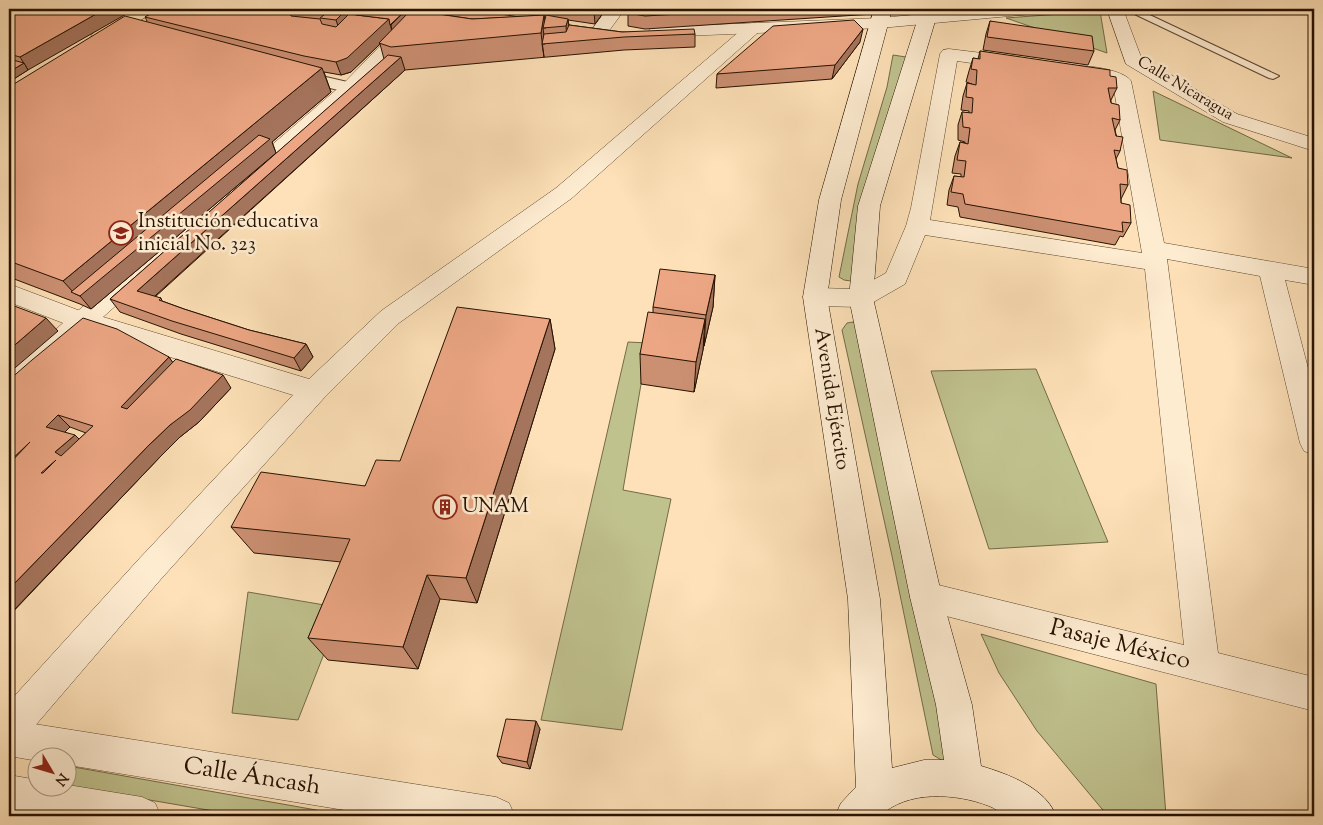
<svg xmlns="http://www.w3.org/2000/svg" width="1323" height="825" font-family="'Sorts Mill Goudy',serif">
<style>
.green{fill:#c0c28e;stroke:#736a47}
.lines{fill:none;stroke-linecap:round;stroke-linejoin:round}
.service-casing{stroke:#5c462e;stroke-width:2}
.pedestrian-casing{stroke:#5c462e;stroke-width:2}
.minor-casing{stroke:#5c462e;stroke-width:1}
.tertiary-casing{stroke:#5c462e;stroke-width:1}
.secondary-casing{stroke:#261200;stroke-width:1}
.primary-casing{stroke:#261200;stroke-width:1}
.service{fill:#feecd1;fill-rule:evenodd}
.pedestrian{fill:#feecd1;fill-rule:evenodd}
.minor{fill:#feecd1;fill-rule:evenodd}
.tertiary{fill:#feecd1;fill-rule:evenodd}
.secondary{fill:#feecd1;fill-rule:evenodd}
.primary{fill:#fee1b8;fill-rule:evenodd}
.wall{fill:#cb8f72;stroke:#261200;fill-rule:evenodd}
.shaded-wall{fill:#a5745c;stroke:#261200}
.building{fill:#eca684;stroke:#261200;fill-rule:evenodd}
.labels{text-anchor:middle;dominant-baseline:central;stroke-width:5;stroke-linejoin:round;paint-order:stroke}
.far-street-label{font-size:16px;fill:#261200;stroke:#feecd1}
.poi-label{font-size:20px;fill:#261200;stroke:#feecd1;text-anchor:start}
.street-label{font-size:20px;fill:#261200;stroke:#feecd1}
.near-street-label{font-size:24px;fill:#261200;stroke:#feecd1}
</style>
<rect width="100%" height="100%" fill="#fee1b8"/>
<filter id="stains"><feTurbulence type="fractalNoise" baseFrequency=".004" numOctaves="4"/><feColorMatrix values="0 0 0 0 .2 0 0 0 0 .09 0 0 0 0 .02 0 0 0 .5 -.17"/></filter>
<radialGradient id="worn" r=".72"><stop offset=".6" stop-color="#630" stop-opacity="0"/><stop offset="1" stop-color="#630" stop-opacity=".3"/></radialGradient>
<g class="green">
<polygon points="1100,11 1107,53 1006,18"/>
<polygon points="893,55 906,57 853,277 851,281 844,280 839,277 858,184 887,87"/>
<polygon points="1153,91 1292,158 1160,140"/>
<polygon points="853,322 860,326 951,760 943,761 933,755 892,556 842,330 847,323"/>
<polygon points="628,342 648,343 623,490 671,499 622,730 541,720"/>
<polygon points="1036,369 1108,542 989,549 931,371"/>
<polygon points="248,592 342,608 298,720 232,713"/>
<polygon points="981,634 1156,684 1166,816 1111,816 1102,809 1037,731 999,673"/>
<polygon points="68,766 350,816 243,816 68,786"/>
</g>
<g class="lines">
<g class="service-casing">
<polygon id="service" points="1124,9 1137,9 1279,76 1273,79 1269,78"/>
</g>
<g class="pedestrian-casing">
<polygon id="pedestrian" points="296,70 356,84 358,88 356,92 350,93 290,78 288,75 290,72"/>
</g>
<g class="minor-casing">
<g id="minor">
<polygon points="416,9 434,9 357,92 103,317 309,379 381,311 556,188 748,24 754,23 760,24 763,28 572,198 399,323 324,398 161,579 22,741 9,746 9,702 139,559 293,395 73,327 69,321 73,315 343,84"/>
<polygon points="607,9 625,9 603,39 597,40 591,39 588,35"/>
<polygon points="1107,9 1123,9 1141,57 1237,114 1314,138 1314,151 1223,122 1126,64"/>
<path d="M949,49L1015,57L1022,59L1024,63L1022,67L1015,69L957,61L930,220L1142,253L1113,84L1102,80L1073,75L1071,71L1073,67C1086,64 1124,70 1131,81L1164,243L1314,269V285L1285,280L1314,391V455L1304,451L1300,443L1260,276L1167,259L1218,653L1314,677V711L915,608L910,597L915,586L926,582L1184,645L1145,269L925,235L905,284L870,304L861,307L815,306L806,303L803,297L806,291L815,288L857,289L886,273L906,226L911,208L940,54L943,50Z"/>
</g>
</g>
<g class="tertiary-casing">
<g id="tertiary">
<polygon points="978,9 1041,9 1038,13 1032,14 880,28 657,37 651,36 648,32 651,28 657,27 880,18"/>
<polygon points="9,284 91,315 95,321 91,327 18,393 9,396 9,371 63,323 9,302"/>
<polygon points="9,720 496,797 509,803 515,816 381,816 68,765 68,758 38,758 38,761 9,756"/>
<polygon points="9,775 38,780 38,788 68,788 68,785 142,797 155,803 161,816 31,816 9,813"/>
</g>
</g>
<g class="secondary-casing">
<path id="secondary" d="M874,9H892L841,200L827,297L880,599L892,768L924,760H944L936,705L910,597L849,298L858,206L918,18L919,9H936V18L880,206L873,298L942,597L972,705L981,766C1008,774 1046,788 1056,816C1046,816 1014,819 1006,816C1000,813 995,808 989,806C956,793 907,790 880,816H835L841,803L856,787L848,599L803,297L819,200Z"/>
</g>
<g class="primary-casing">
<polygon id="primary" points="135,9 156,9 153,13 106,40 100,41 94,40 91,36 94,32"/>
</g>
<use href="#service" class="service"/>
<use href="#pedestrian" class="pedestrian"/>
<use href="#minor" class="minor"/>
<use href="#tertiary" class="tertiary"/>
<use href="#secondary" class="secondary"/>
<use href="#primary" class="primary"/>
</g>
<g class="wall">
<polygon points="9,9 28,70 9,82"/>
<polygon points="159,9 405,9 408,14 424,12 519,17 538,16 491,9 606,9 595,24 568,20 569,25 622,32 695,34 695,47 624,50 405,70 155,297 161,298 162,301 184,309 249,330 306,344 313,357 301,371 181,334 120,312 110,299 384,59 380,44 351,72 341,75 324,72 331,92 272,142 276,153 91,309 82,305 80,304 9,277 9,87 147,21 145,17"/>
<polygon points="630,9 874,9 873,14 645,29 628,26 628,13"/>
<polygon points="990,21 1094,51 1088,65 983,50 986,34"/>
<polygon points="860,42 832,79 716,88 717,74"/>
<polygon points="980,51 1110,76 1117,88 1111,100 1111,103 1120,120 1115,130 1120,151 1116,159 1118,168 1128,185 1121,199 1121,203 1131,223 1123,237 1120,236 1115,245 960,217 958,207 947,205 949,190 954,176 961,177 961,174 952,173 955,156 960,142 965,143 965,142 958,140 958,125 962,112 969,113 969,111 961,110 963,96 967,83 972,84 966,82 969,71 973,58 978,59"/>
<polygon points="715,275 713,307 704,346 704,345 694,392 641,384 640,354 653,313 653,307"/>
<polygon points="550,319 555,349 477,603 440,599 418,669 328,660 308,638 341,562 254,553 231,527 365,486 400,461"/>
<path d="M169,357L172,362L231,388L199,422L180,437L160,457L9,616V380ZM70,427L86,433L79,439L65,432Z"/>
<polygon points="540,729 530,769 502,763 497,756"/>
</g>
<g class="shaded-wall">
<polygon points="105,9 135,9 28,70 20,57"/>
<polygon points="347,9 370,9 342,38 336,20"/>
<polygon points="407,9 408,16 392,32 391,25"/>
<polygon points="596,9 606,9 595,24 594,11"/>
<polygon points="544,15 546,28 543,28 545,44 542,44 544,57 541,33"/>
<polygon points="389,19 392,32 379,43 380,44 351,72 341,75 336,62"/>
<polygon points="568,19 570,38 567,42 566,26"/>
<polygon points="863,29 860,42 832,79 835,65"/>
<polygon points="401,57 405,70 146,304 137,291"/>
<polygon points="24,63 28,70 9,82 9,72"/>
<polygon points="322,68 331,92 272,142 276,153 91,309 80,296 74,293 63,281"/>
<polygon points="715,275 713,307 704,346 706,315"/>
<polygon points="46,318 58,331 9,373 9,350"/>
<polygon points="550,319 555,349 477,603 466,578"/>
<polygon points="705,319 703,350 694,392 696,362"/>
<polygon points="306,344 313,357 301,371 294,358"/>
<polygon points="169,357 178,370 132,419 121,407"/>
<polygon points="223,375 231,388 199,422 180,437 160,457 15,609 9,605 9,589 149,445"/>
<polygon points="58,415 70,427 58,439 46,427"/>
<polygon points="75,435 87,447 68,464 55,452"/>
<polygon points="30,442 9,473 9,462"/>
<polygon points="427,575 440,599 418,669 403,647"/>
<polygon points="9,605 15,609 9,616"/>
<polygon points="536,721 540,729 530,769 527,762"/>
</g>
<g class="building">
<polygon points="9,9 105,9 20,57 9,54"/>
<polygon points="159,9 288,9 291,16 320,19 322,24 336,27 349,14 389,19 347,58 336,62 304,56 145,17"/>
<polygon points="311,9 347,9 336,20 320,18 324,15 308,12"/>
<polygon points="362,9 407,9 390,25 389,19 356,15"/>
<polygon points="428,9 471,9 519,17 472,19 424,12"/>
<polygon points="578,9 596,9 594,11"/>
<polygon points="630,9 764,9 645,16 628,13"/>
<polygon points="823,9 860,9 821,11"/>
<polygon points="411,10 472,19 544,15 541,33 391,47 379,43"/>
<polygon points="546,15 568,19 566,26 543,28"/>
<polygon points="125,16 322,68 63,281 9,261 9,87"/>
<polygon points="854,20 863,29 835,65 717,74 773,26"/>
<polygon points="990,21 1092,36 1094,51 987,37"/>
<polygon points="569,25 622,32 694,29 695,34 624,37 542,44 544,34 566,32"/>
<polygon points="980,51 1110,70 1110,76 1116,77 1117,88 1108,88 1111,103 1119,105 1120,120 1112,118 1116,136 1123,137 1120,151 1114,150 1118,168 1127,170 1128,185 1120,184 1121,203 1130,205 1131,223 1122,222 1123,232 965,204 963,194 951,192 954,176 964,177 966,161 957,160 960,142 968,144 970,128 963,127 962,112 972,113 973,98 966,97 967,83 976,85 977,70 971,69 973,58 980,59"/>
<polygon points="388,55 401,57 137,291 161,298 159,300 184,309 249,330 306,344 294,358 172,321 110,299"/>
<polygon points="9,59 24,63 9,72"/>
<polygon points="259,135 270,139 80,296 71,292"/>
<polygon points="660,269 715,275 706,315 653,307"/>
<polygon points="9,304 46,318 9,350"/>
<polygon points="457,307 550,319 466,578 427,575 403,647 308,638 350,539 231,527 261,472 365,486 376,460 400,461"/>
<polygon points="648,312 705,319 696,362 640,354"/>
<path d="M83,318L117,329L169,357L121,407L127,409L176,359L223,375L190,410L170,425L149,445L9,589V464L30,442L9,462V380L32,360ZM58,415L93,426L61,456L55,452L75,435L46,427ZM56,460L43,473H41Z"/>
<polygon points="506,719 536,721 527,762 497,756"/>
</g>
<defs>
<g id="school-ring" transform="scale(1.25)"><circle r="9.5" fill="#feecd1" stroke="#8f2418" stroke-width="1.5"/><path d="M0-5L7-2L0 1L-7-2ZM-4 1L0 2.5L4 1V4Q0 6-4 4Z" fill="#8f2418"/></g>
<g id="building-ring" transform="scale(1.25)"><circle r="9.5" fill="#feecd1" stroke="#8f2418" stroke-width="1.5"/><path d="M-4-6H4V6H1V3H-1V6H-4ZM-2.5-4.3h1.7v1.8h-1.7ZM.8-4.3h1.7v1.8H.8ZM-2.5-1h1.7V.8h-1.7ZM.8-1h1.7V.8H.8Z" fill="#8f2418"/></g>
</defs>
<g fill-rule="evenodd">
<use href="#school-ring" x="121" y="233"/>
<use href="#building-ring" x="445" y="507"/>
</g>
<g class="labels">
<g class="far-street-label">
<text transform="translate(1185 89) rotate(31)">Calle Nicaragua</text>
</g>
<g class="poi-label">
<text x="138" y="222">Institución educativa<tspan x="138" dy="23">inicial No. 323</tspan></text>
<text x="462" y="507">UNAM</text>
</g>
<g class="street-label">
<text transform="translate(831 399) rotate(81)">Avenida Ejército</text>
</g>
<g class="near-street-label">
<text transform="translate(1120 645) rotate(14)">Pasaje México</text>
<text transform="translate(252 777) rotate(9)">Calle Áncash</text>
</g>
</g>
<rect width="1323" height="825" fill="none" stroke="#fee1b8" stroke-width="30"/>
<rect x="10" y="10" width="1303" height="805" fill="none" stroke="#261200" stroke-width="2.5"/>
<rect x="15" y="15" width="1293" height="795" fill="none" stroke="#261200"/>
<g transform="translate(52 772) rotate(128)"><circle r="24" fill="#feecd1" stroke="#a8957d"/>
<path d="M0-4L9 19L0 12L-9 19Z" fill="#8f2418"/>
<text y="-8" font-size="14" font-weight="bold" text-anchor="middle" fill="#261200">N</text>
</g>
<rect width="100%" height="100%" filter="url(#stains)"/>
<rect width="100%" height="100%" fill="url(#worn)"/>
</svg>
